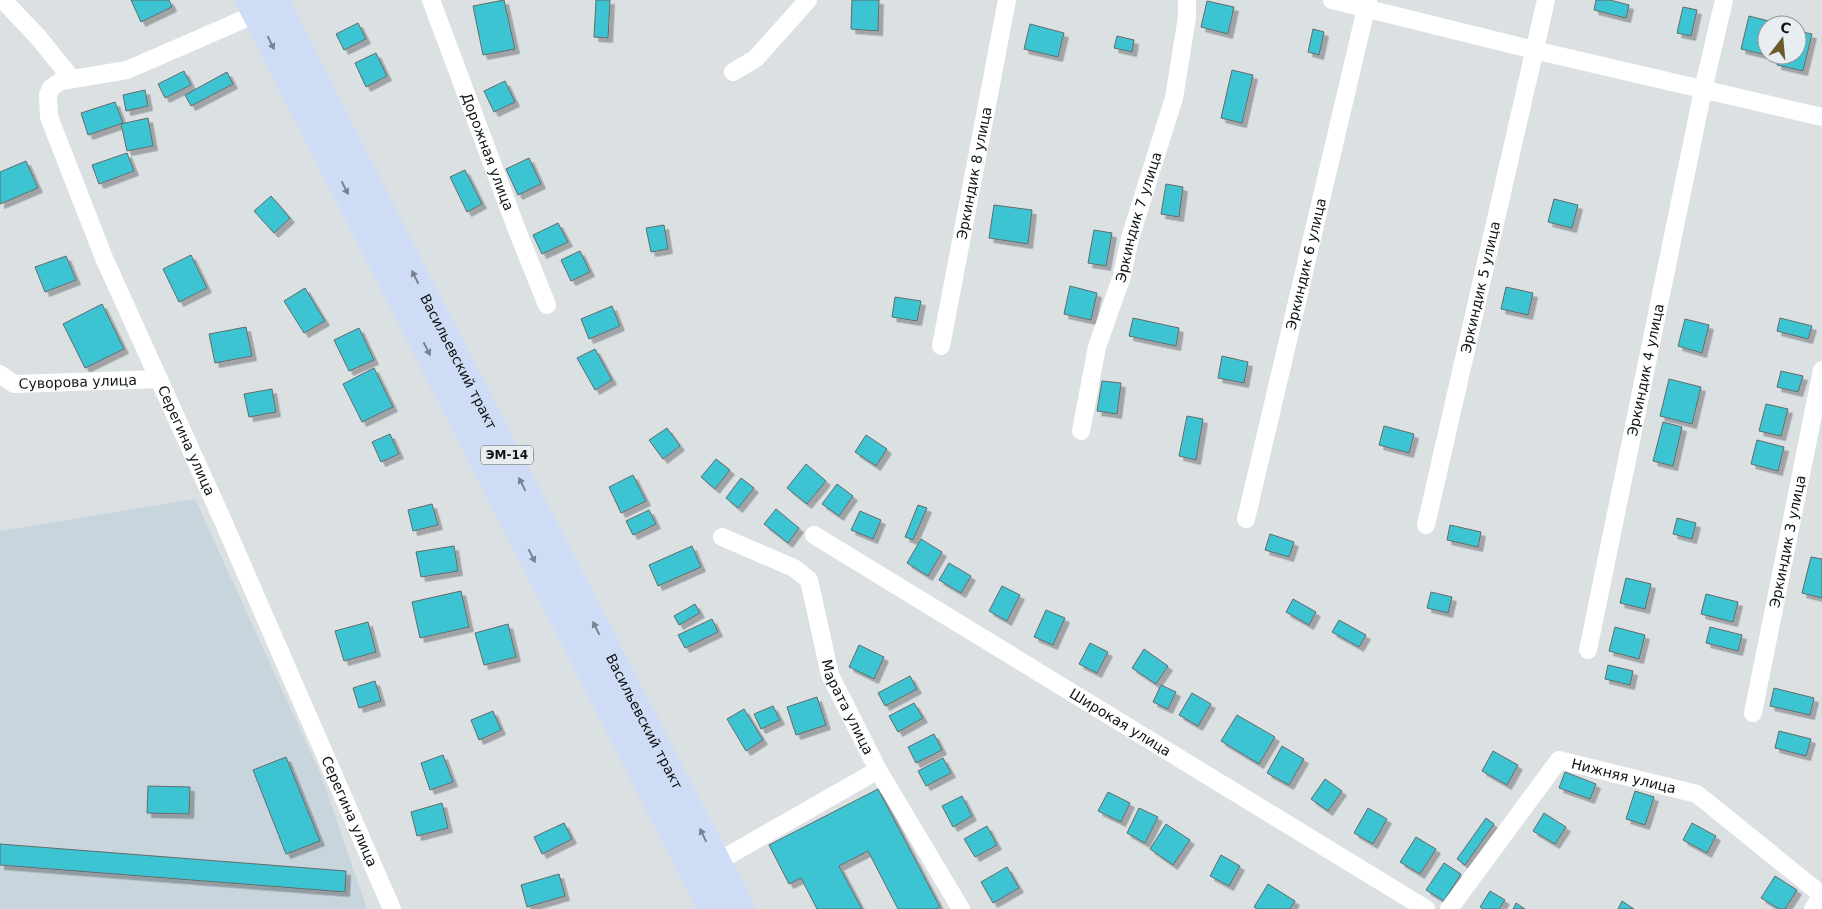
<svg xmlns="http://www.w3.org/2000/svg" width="1822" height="909" font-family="'DejaVu Sans',sans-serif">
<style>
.built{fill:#c8d5dc}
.building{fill:#3dc4d2;stroke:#646a6a;filter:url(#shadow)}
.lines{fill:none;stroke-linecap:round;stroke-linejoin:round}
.minor{stroke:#fff;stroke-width:18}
.primary{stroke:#ceddf5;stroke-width:28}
.oneway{fill:#798290}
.labels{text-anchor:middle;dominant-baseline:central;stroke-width:4.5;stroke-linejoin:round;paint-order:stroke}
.shield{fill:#e8edf1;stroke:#525456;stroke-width:1}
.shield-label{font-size:12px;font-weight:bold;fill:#111314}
.street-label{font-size:14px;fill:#111314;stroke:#e8edf1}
</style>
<defs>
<filter id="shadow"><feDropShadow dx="4.5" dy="4.5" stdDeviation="0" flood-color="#0004"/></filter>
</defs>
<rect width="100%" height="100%" fill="#dbe0e3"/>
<polygon class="built" points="195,499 321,775 367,909 0,909 0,531"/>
<g class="building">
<polygon points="131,0 169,0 172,7 141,22"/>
<polygon points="504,0 515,49 483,55 473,6"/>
<polygon points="596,0 610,0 608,38 594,37"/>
<polygon points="852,0 879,0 878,31 851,29"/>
<polygon points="1596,0 1610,0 1629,5 1626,18 1594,10"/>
<polygon points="1207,1 1234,7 1228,34 1201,27"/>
<polygon points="1683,7 1697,10 1691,36 1677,33"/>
<polygon points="1749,16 1769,21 1767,25 1762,54 1741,49"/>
<polygon points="358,23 366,39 344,50 336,34"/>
<polygon points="1030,24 1064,33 1058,57 1024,49"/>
<polygon points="1313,29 1324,32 1319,55 1308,52"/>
<polygon points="1797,31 1812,34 1803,71 1777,65 1779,55 1797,55"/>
<polygon points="1117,36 1134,40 1132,52 1114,48"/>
<polygon points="376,53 387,76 366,87 355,63"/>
<polygon points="1232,70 1253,75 1242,123 1221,118"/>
<polygon points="184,71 191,85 165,98 158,84"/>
<polygon points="227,72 233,84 191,106 185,95"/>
<polygon points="505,81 515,102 494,112 484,91"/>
<polygon points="145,90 148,106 126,111 123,95"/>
<polygon points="115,102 123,123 88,135 81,113"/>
<polygon points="148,118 153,146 127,151 121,124"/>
<polygon points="127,153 134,171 99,184 92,165"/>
<polygon points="529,158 541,184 518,195 506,169"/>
<polygon points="26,161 38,188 0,204 0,172"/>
<polygon points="465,170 482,204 467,212 450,177"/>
<polygon points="1166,184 1183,187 1179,217 1161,214"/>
<polygon points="271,196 290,218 274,233 254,211"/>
<polygon points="1554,199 1578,205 1572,228 1548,222"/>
<polygon points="994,205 1032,210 1028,244 989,238"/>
<polygon points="558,223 568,242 542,254 533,235"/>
<polygon points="664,225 668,249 651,252 646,228"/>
<polygon points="1094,230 1112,233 1106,266 1088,263"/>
<polygon points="580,251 590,272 571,281 561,260"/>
<polygon points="191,255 207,288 179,302 163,269"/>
<polygon points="66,256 76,280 45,292 35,267"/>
<polygon points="1070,286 1097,293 1091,320 1064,314"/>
<polygon points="1506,287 1533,293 1528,315 1501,309"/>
<polygon points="305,288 325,321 304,333 284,301"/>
<polygon points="895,297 921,301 917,321 892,317"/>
<polygon points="102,304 124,349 85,368 63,324"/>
<polygon points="612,306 620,326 589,339 581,319"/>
<polygon points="1133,318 1179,328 1176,346 1129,336"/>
<polygon points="1780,318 1812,326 1808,339 1777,331"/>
<polygon points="1685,319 1709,325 1702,353 1678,346"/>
<polygon points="246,327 252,356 215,363 209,334"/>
<polygon points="359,328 374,360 349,371 334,340"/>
<polygon points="595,349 612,380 595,390 577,358"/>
<polygon points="1222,356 1248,362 1244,383 1218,378"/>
<polygon points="374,368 393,407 362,422 343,384"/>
<polygon points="1781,371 1803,376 1798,392 1777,387"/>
<polygon points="1669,379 1701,387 1692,424 1660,416"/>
<polygon points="1102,381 1121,383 1117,414 1097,411"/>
<polygon points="272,389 276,412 249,417 244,394"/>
<polygon points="1766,404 1788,409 1781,436 1759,431"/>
<polygon points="1187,416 1203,419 1196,460 1179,456"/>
<polygon points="1663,422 1682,427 1673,466 1653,461"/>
<polygon points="1384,426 1414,434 1409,453 1379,445"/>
<polygon points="667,428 680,446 663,459 649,440"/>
<polygon points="390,434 399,454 381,462 372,442"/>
<polygon points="866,435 887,449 876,466 855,452"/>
<polygon points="1757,440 1784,447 1778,471 1751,464"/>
<polygon points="716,459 730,470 715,489 701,477"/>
<polygon points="806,464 826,481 807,504 787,488"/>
<polygon points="633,475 646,501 621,513 609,487"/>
<polygon points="741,478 754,488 738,508 726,498"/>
<polygon points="837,484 853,496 839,516 822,504"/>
<polygon points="432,504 438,525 413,531 408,510"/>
<polygon points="918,505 927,508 913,540 905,537"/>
<polygon points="776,509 799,528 788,543 764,524"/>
<polygon points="649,510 656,524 633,535 626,521"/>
<polygon points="860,511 881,520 873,539 851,530"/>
<polygon points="1677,518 1696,523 1692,539 1673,534"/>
<polygon points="1450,525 1481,532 1478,547 1447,540"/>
<polygon points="1270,534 1294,542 1289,557 1265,550"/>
<polygon points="921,539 942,552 928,576 907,563"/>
<polygon points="454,546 458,571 421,577 416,552"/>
<polygon points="692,546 701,567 658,586 649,565"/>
<polygon points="1811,557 1822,559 1822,598 1802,593"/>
<polygon points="949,563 971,576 961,593 939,580"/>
<polygon points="1626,578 1651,584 1645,609 1620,603"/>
<polygon points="1002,586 1020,595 1007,621 989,611"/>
<polygon points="461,591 469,627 420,638 412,602"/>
<polygon points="1431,592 1452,597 1448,613 1427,608"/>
<polygon points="1706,594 1738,602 1733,622 1701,614"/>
<polygon points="1293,599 1316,612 1309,625 1286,612"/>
<polygon points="695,604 700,613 679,625 674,616"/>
<polygon points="1046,610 1065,618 1053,645 1034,637"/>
<polygon points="712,619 718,632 685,648 678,635"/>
<polygon points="1339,620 1366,635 1359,647 1332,632"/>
<polygon points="368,622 376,652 344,661 335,631"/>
<polygon points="508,624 516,657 484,665 475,633"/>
<polygon points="1615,627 1645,635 1639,659 1609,651"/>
<polygon points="1710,627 1742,635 1738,651 1706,643"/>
<polygon points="1090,643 1108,652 1097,673 1079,664"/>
<polygon points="859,645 884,657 874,679 849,667"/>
<polygon points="1144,649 1168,666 1156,684 1132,668"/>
<polygon points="1608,665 1633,671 1630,685 1605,679"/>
<polygon points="910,676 917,689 885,706 878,693"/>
<polygon points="375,681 381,701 359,708 353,688"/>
<polygon points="1161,685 1176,692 1168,709 1153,702"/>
<polygon points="1774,688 1814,698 1810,715 1770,706"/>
<polygon points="1192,693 1211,704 1198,726 1179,715"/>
<polygon points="817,697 826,725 796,735 787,707"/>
<polygon points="914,703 923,718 898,732 889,716"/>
<polygon points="773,706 780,720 761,729 754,714"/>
<polygon points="744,709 763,740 746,751 727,719"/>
<polygon points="493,711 501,730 479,740 471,720"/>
<polygon points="1237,715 1275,737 1259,764 1221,741"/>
<polygon points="1779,731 1811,739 1806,756 1775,748"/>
<polygon points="934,734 942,750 916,763 908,747"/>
<polygon points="1282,746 1304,759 1289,785 1267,773"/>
<polygon points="1493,751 1518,765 1507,785 1482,771"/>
<polygon points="443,755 453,782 430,790 421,763"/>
<polygon points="286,757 320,841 286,854 253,770"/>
<polygon points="943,758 951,773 926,786 918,771"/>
<polygon points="1565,772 1596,784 1590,799 1559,788"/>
<polygon points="1325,779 1342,791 1328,811 1311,799"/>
<polygon points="148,786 190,787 189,814 147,813"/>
<polygon points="878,789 940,907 936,909 898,909 868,851 839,866 862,909 817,909 801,878 789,884 769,845"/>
<polygon points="1635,791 1654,797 1645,825 1626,819"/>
<polygon points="1108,792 1130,803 1121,822 1098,811"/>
<polygon points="962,796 972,816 953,827 942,806"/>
<polygon points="442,803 448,828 417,836 411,812"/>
<polygon points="1139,808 1158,817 1145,843 1127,833"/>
<polygon points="1368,808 1387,819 1373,844 1354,833"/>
<polygon points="1544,813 1566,827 1555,844 1533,831"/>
<polygon points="1486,818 1494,824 1465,865 1457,859"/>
<polygon points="564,823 572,839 542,854 534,837"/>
<polygon points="1692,823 1716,836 1707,853 1683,840"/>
<polygon points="1166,824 1190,840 1173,865 1150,849"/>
<polygon points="987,826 997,845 975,857 964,839"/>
<polygon points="1416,837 1436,849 1420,874 1400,862"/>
<polygon points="0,844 346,871 345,892 0,865"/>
<polygon points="1221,855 1240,866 1229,886 1210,876"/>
<polygon points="1444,863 1461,874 1444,901 1426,890"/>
<polygon points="1007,867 1019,888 993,903 981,882"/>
<polygon points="559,874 565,896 527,907 521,885"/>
<polygon points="1775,876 1797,890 1785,909 1779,909 1761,898"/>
<polygon points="1268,884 1295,901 1290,909 1257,909 1254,907"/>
<polygon points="1490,891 1505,900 1499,909 1483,909 1480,907"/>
<polygon points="1622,901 1634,909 1618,909"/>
<polygon points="1516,903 1525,909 1513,909"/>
</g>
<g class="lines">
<g class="minor">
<polyline points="3,0 38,37 72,79"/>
<path id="s1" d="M431,0L517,230L547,305"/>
<polyline points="1332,0 1534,50 1822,117"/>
<path id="s2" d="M256,14L127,70L61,81L51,88L48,95L49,117L104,258L223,521L392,909"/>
<polyline points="733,72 755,59 808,0"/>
<path id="s3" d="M941,346L1007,0"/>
<path id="s4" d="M0,374L14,384L159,379"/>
<path id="s5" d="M1081,431L1097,347L1122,276L1130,238L1174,98L1187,17V0"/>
<path id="s6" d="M1246,519L1368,0"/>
<path id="s7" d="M1426,525L1546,0"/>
<path id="s8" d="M814,535L1426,909"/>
<path id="s9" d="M722,537L794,568L809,580L830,675L878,770L961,909"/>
<path id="s10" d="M1588,650L1703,90L1724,0"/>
<path id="s11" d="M1753,713L1822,370"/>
<polyline points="717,862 878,770"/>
<path id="s12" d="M1449,909L1559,760L1697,794L1822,895L1813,909"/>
</g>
<g class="primary">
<polyline points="249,0 712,909"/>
<path id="s13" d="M274,0L418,283L741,909"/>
</g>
</g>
<defs><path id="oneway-solid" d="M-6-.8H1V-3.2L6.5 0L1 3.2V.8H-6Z" transform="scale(1.25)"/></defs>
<g class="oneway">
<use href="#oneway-solid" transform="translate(271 43) rotate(63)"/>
<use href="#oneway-solid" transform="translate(345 188) rotate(63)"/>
<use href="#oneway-solid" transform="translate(415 277) rotate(-117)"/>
<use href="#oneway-solid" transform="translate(427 349) rotate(63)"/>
<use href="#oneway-solid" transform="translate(522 484) rotate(-117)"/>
<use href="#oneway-solid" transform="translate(532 556) rotate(63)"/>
<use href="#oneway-solid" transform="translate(596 628) rotate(-117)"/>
<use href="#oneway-solid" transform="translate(703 835) rotate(-117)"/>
</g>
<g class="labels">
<rect class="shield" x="481" y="445.5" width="52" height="19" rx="4"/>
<g class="shield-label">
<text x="507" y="455">ЭМ-14</text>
</g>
<g class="street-label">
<text stroke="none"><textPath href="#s1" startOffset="162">Дорожная улица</textPath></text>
<text stroke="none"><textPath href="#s3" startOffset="176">Эркиндик 8 улица</textPath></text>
<text stroke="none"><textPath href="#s5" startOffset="222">Эркиндик 7 улица</textPath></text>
<text stroke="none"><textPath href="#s6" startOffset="262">Эркиндик 6 улица</textPath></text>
<text stroke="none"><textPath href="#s7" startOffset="244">Эркиндик 5 улица</textPath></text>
<text stroke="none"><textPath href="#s13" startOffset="406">Васильевский тракт</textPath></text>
<text stroke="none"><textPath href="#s10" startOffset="286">Эркиндик 4 улица</textPath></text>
<text stroke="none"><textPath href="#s4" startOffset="81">Суворова улица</textPath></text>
<text stroke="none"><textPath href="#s2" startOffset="601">Серегина улица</textPath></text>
<text stroke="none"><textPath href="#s11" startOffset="175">Эркиндик 3 улица</textPath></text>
<text stroke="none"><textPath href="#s9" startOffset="231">Марата улица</textPath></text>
<text stroke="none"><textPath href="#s13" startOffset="811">Васильевский тракт</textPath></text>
<text stroke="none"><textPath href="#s8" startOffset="359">Широкая улица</textPath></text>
<text stroke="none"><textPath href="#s12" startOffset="252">Нижняя улица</textPath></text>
<text stroke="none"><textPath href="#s2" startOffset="1006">Серегина улица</textPath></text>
</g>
</g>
<g transform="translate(1782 40) rotate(16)"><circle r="24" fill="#e8edf1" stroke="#929699"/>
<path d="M0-4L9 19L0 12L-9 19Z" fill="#6a5b28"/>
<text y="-8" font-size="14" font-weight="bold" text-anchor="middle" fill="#111314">С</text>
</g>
</svg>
